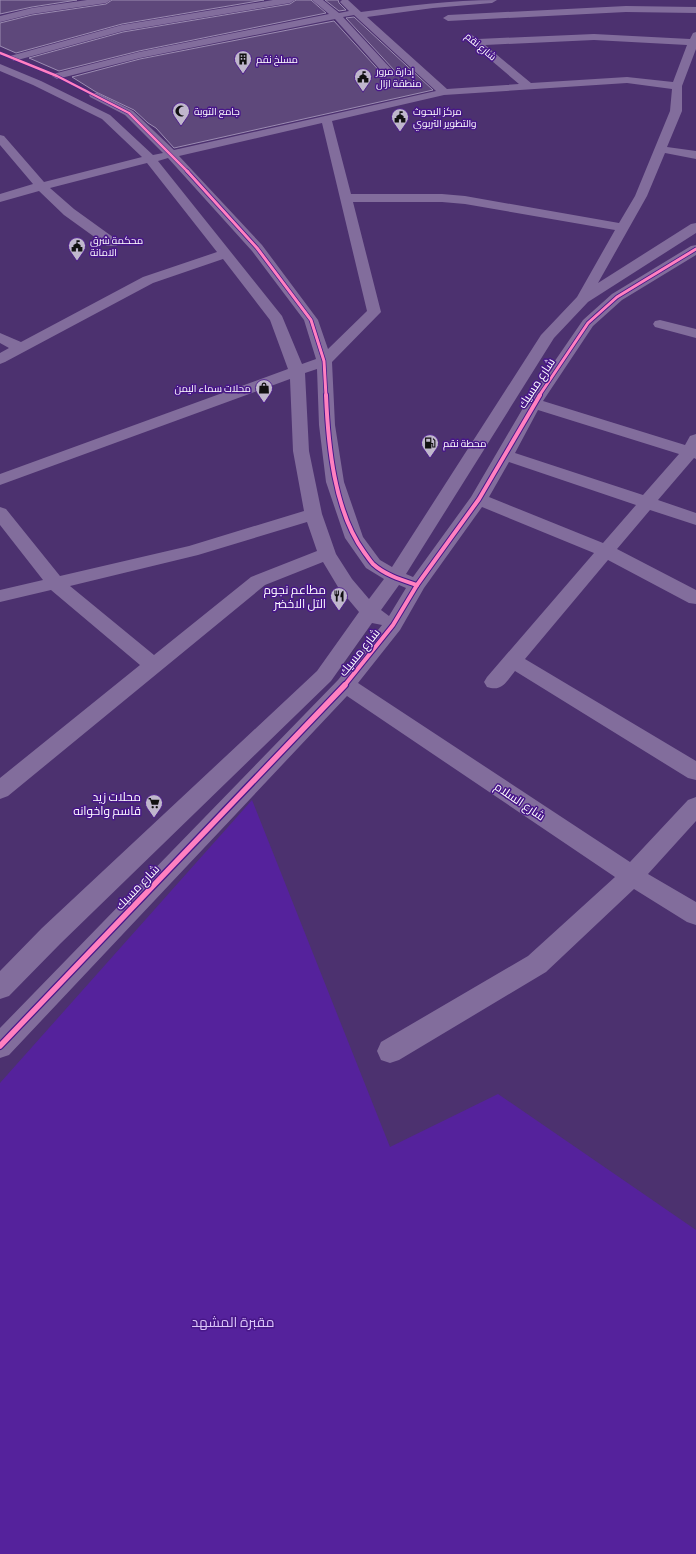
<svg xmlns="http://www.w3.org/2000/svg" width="696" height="1554" font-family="Manrope,Cairo,sans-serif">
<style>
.green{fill:#55229c}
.building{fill:#5e487b;stroke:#9c8cb2}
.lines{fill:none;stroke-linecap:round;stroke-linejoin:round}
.minor{fill:#826d9c;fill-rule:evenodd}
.cycleway-far3-casing{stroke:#481789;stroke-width:3.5}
.cycleway-far2-casing{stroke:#481789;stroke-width:4.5}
.cycleway-far1-casing{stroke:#481789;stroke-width:6}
.cycleway-casing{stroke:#481789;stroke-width:8}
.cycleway-far3{stroke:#ff80c0;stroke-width:2.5}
.cycleway-far2{stroke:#ff80c0;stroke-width:3}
.cycleway-far1{stroke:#ff80c0;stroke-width:4}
.cycleway{stroke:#ff80c0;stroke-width:5.5}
.labels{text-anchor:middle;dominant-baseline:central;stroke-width:3;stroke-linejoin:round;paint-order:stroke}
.far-street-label{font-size:10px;fill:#fff;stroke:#481789}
.far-poi-label{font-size:10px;fill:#fff;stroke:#481789;text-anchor:start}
.street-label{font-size:12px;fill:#fff;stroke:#481789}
.poi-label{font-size:12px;fill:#fff;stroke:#481789;text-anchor:end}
.near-park-label{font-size:14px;fill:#dbc5fa;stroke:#481789}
</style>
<rect width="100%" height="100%" fill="#4c316f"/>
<polygon class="green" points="252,800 390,1147 498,1094 696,1230 696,1554 0,1554 0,1083"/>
<g class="building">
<polygon points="0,0 77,0 32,7 0,14"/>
<polygon points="112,0 264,0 122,24 16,53 0,46 0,23 32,15 106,4"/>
<polygon points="296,0 311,0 326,13 139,51 59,71 29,58 123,32 290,4"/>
<polygon points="325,0 338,0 339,3 346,10 339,11"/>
<polygon points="354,17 433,90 174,148 156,128 148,123 134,110 96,92 72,77 140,59 334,21 384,76 394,76 394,70 346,18"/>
</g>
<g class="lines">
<g class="minor">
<polygon points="87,0 111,0 106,3 32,14 0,22 0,16 32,8"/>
<polygon points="273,0 295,0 290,3 123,31 14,61 9,58 10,56 122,25"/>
<path d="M312,0H323L339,13L349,11L340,2L342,0H348L361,12C407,6 451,0 497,0L492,3L433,8L367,17L447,89L519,84L466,39L465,37L466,35L470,34L478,39L594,34L690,39L693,33L696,32V49L682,86V111L667,147L696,151V159L665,153L647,196L598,283L691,224L696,223V233L588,302L554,338L406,574L413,577L471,497L526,403L583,320L612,294L691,246L696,245V255L622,300L593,326L543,401L685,445L690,436L696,434V459L694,458L658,500L696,513V525L650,510L617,549L696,590V604L689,603L608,560L525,659L696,761V780L688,778L515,671C506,682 502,692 487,687L484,682L487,677L594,553L482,507L424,588L400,630L358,683L630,862L688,800L696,797V821L648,874L696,902V925L687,922L634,889L546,972L399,1060L390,1063L381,1060L377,1051L381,1042L528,956L615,877L347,696L9,1055L0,1058V1028L338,680L382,625L372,623L331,681L60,944L9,996L0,999V971L42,928L317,671L359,612L338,587L323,562L265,585L8,796L0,799V778L140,665L51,590L0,602V590L43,580L0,525V507L6,509L60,576L189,546L304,511L293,451L290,379L0,485V474L288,369L270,320L223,259L153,283L5,362L0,364V353L9,348L0,343V333L21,342L143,277L217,252L147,163L50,188L74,209L117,240L119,243L117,246H107L64,215L39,191L0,202V194L33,184L0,145V135L4,136L44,182L142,157L102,119L33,85L0,71V64L41,81L110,115L153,155L163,153L125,115L90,97L89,95L90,93H98L133,111L174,150L436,91L354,15L343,17L393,71L394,73L393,75H385L335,19L140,58L57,79L52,76L53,74L139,52L329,14ZM594,40L687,45L673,82L627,77L531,83L485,45ZM627,83L672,89L670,111L635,196L619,223L465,196L442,194H351L332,121L444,95ZM322,123L367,311L328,349L318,320L262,245L179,156ZM168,158L252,251L304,320L316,359L302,364L282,316L158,161ZM353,202H442L465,204L615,230L577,297L541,335L392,567L380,560L363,537L344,482L335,425L332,362L381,312ZM317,369L319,425L326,482L345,538L366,568L384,579L369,599L352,579L336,554L322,514L309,451L305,373ZM538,410L679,454L643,495L515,453ZM509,462L636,505L603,543L489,497ZM307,522L317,551L251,577L154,655L70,586L198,555ZM399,585L406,588L389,616L381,610Z"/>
<polygon points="626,6 696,7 696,13 626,12 448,21 443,18 448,15"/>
<polygon points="660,320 696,329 696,338 655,327 653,324 655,321"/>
</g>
<g class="cycleway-far3-casing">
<polyline id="cycleway-far3" points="0,53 57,76 129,113 188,172"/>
</g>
<g class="cycleway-far2-casing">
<g id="cycleway-far2">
<polyline points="187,171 257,248 311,320 324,361 326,396"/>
<polyline points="539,396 588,323 617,297 696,249"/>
</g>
</g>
<g class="cycleway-far1-casing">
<g id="cycleway-far1">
<path d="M326,395C328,444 334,511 364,552C367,556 370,561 373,564C385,575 402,580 417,585"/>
<polyline points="344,686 393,625 417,585 479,499 540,395"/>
</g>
</g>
<g class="cycleway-casing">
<polyline id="cycleway" points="0,1046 345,685"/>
</g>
<use href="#cycleway-far3" class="cycleway-far3"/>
<use href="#cycleway-far2" class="cycleway-far2"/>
<use href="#cycleway-far1" class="cycleway-far1"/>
<use href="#cycleway" class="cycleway"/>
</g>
<defs>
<g id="building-pin" transform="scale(0.9)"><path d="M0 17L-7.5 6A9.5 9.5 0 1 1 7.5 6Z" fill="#c0b7cd" stroke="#481789"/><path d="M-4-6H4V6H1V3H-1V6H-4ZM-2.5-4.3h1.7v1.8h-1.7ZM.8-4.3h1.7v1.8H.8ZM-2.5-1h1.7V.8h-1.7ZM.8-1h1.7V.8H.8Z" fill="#111"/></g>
<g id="civic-pin" transform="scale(0.9)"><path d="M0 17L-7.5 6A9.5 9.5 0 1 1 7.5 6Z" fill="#c0b7cd" stroke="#481789"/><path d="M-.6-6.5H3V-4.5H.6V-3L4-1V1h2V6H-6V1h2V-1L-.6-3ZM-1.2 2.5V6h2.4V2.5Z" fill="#111"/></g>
<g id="mosque-pin" transform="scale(0.9)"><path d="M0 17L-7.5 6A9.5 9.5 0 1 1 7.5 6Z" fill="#c0b7cd" stroke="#481789"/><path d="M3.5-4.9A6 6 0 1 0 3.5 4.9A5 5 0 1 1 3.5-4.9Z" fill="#111"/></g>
<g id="shop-pin" transform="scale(0.9)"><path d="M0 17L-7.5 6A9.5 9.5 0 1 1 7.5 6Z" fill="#c0b7cd" stroke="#481789"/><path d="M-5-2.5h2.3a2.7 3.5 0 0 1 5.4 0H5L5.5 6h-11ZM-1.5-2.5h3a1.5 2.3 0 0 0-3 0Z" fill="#111"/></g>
<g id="fuel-pin" transform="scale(0.9)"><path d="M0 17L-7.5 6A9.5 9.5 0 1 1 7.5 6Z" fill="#c0b7cd" stroke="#481789"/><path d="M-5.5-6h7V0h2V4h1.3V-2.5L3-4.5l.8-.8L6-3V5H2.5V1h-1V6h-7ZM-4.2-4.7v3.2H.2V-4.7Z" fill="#111"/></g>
<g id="restaurant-pin" transform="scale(0.9)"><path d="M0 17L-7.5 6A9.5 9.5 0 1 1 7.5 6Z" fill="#c0b7cd" stroke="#481789"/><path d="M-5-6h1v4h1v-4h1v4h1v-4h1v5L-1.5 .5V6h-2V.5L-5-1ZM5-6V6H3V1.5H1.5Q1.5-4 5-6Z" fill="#111"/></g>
<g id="supermarket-pin" transform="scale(0.9)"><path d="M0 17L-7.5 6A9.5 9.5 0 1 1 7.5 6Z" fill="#c0b7cd" stroke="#481789"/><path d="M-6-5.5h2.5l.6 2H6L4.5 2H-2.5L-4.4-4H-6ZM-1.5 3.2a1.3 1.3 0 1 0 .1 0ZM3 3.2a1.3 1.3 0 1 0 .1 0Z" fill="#111"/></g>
</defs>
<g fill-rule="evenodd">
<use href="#building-pin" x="243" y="59"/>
<use href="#civic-pin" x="363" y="77"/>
<use href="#mosque-pin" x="181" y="111"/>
<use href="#civic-pin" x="400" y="117"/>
<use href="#civic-pin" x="77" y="246"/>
<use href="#shop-pin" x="264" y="388"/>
<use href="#fuel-pin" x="430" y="443"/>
<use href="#restaurant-pin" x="339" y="596"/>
<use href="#supermarket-pin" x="154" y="803"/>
</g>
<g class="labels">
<g class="far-street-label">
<text transform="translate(481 46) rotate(40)">شارع نقم</text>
</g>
<g class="far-poi-label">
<text x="256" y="59">مسلخ نقم</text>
<text x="376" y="71">إدارة مرور<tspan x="376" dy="12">منطقة ازال</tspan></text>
<text x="194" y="111">جامع التوبة</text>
<text x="413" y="111">مركز البحوث<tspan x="413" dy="12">والتطوير التربوي</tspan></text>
<text x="90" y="240">محكمة شرق<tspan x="90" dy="12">الامانة</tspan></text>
<text x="251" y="388" text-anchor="end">محلات سماء اليمن</text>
<text x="443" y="443">محطة نقم</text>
</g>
<g class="street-label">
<text transform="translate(536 383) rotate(-57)">شارع مسيك</text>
<text transform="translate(359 652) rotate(-51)">شارع مسيك</text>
<text transform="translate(520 801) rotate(34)">شارع السلام</text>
<text transform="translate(137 887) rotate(-46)">شارع مسيك</text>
</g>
<g class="poi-label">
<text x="326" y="589">مطاعم نجوم<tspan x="326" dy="14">التل الاخضر</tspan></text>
<text x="141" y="796">محلات زيد<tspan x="141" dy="14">قاسم واخوانه</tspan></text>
</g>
<g class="near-park-label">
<text x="233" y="1321">مقبرة المشهد</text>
</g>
</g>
</svg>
